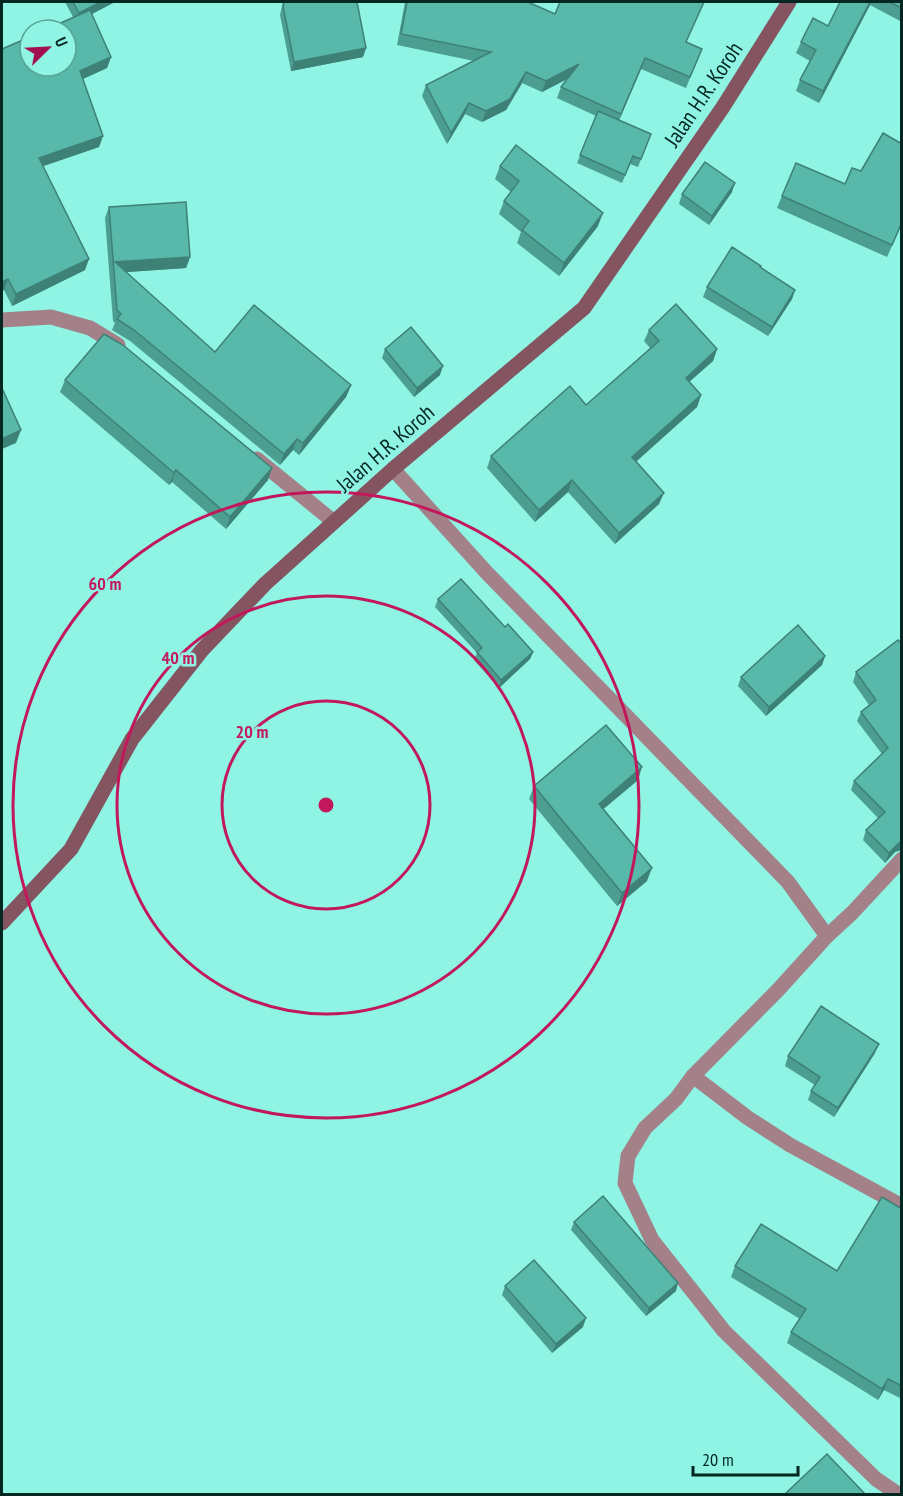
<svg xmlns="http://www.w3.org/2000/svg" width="903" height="1496" font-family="'PT Sans Narrow',sans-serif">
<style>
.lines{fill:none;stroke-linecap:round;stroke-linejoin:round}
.street{stroke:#a48189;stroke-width:15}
.secondary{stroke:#855461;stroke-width:15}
.wall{fill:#4c9e91}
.shaded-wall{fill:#3e8176}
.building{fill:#58b8a9;stroke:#3e8176;stroke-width:1.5}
.ring{fill:none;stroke:#c2185b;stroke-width:3}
.labels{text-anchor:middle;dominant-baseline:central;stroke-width:5;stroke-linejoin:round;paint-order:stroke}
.street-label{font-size:22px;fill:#052722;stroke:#8ff4e3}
.centre{fill:#c2185b;stroke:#8ff4e3;stroke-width:3}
.ring-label{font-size:18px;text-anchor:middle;font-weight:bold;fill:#c2185b;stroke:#8ff4e3;stroke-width:5;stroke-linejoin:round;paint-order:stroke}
</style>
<rect width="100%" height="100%" fill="#8ff4e3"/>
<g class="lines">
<g class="street">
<polyline points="2,320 51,317 90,328 118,345"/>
<polyline points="257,459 334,522"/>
<polyline points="393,469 487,573 788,882 827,936 778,990 693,1076 676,1099 645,1128 628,1156 625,1183 652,1240 724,1331 876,1479 898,1494"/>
<polyline points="827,936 852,913 902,859"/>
<polyline points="693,1076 748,1118 790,1145 902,1206"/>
</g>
<polyline class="secondary" points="2,923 71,849 132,739 202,650 265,584 393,469 584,308 723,107 789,2"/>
</g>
<g class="wall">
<polygon points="65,2 115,2 92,14 111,57 107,68 83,79 103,136 99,147 43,166 85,270 12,306 4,290 2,291 2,49 73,17"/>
<polygon points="283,2 357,2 366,48 363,57 291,71 280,15"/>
<polygon points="405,2 528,2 555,14 687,42 702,49 686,88 641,69 619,120 651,134 638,167 630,164 622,183 577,163 596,116 557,98 561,87 567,79 542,92 522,83 506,110 482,122 465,114 447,144 422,96 426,85 474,61 397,45"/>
<polygon points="840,2 902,2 902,22 870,5 819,103 796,91 800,80 810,61 796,53 801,42 828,26"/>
<polygon points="902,144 902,224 887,257 777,208 782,196 845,184 861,171"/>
<polygon points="500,166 598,226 559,276 517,243 521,232 499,214 504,201 511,192 495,179"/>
<polygon points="732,192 709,225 679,204 682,194"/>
<polygon points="109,207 190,257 186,268 126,272 215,352 351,385 346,397 299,455 293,450 280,465 130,341 112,330 115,323 113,321 105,218"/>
<polygon points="707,287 795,290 792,299 768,336 703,297"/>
<polygon points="649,330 717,349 713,361 689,382 701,395 697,407 636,461 659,504 615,544 568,492 535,522 487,468 491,456 586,405 650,348 644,341"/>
<polygon points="385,349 440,375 414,397 382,358"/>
<polygon points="65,380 268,480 226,529 172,482 169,485 60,392"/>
<polygon points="438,599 505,627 533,652 530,659 499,688 474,660 477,653 435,607"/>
<polygon points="898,640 895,852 885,863 863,840 866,830 878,818 851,790 854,781 882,754 857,721 861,712 869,705 853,682 856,672"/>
<polygon points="825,656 822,665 766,716 738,686 741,677"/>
<polygon points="638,780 603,809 647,881 617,906 529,799 534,786"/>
<polygon points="875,1053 834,1117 808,1100 811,1091 815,1085 785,1066 788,1056"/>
<polygon points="902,1209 902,1399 884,1390 878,1400 787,1343 791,1332 800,1319 731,1277 735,1266 837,1271"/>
<polygon points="574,1222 676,1291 646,1316 571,1230"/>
<polygon points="505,1286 583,1327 552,1353 502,1295"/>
</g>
<g class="shaded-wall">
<polygon points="101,2 115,2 76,22 79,13"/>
<polygon points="870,2 871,2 870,5 819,103 823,91"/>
<polygon points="366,48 363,57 291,71 294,62"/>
<polygon points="111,57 107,68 76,82 80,71"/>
<polygon points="645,58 641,69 617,125 621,114"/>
<polygon points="579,64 575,75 542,92 546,81"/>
<polygon points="526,72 522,83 506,110 482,122 486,111"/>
<polygon points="469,103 465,114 447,144 451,133"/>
<polygon points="103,136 99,147 35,169 39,158"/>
<polygon points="735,183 732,192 709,225 712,216"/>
<polygon points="603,213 598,226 559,276 564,263"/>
<polygon points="190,257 186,268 114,273 115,262"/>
<polygon points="89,259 85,270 12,306 16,294"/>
<polygon points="8,279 4,290 2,291 2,282"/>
<polygon points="795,290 792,299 768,336 772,327"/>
<polygon points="717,349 713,361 681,389 686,378"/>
<polygon points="443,366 440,375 414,397 417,388"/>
<polygon points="351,385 346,397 299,455 303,443"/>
<polygon points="701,395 697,407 628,469 632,457"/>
<polygon points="21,430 16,443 2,449 2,439"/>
<polygon points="297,439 293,450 280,465 284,454"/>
<polygon points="272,468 268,480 226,529 230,517"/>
<polygon points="176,470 172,482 169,485 174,473"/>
<polygon points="572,480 568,492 535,522 539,510"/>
<polygon points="664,493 659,504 615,544 619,533"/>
<polygon points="533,652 530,659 499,688 501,680"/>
<polygon points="825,656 822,665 766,716 769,707"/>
<polygon points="642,767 638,780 594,817 599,804"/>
<polygon points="902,842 902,850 895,852 885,863 889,853 899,843"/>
<polygon points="652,868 647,881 617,906 622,893"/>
<polygon points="879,1044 875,1053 834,1117 838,1108"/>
<polygon points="678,1283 676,1291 646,1316 649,1308"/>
<polygon points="586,1318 583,1327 552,1353 556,1344"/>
<polygon points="888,1379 884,1390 878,1400 882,1389"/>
</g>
<g class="building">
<polygon points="73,2 101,2 79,13"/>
<polygon points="284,2 357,2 366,48 294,62 283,6"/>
<polygon points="407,2 528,2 555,14 560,2 704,2 686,42 702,49 690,77 645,58 621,114 561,87 579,64 546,81 526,72 510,99 486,111 469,103 451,133 426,85 491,52 401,34"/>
<polygon points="840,2 870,2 823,91 800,80 816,50 801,42 813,18 828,26"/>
<polygon points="889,2 902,2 902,8"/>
<polygon points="90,10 111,57 80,71 103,136 39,158 89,259 16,294 8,279 2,282 2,49 30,37 30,66 66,66 66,30 45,30"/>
<polygon points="598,111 651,134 641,159 633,156 625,175 580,155"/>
<polygon points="883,133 902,144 902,222 892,245 782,196 796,163 845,184 852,168 861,171"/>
<polygon points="516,145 603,213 564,263 522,230 529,221 504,201 519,181 500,166"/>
<polygon points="705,162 735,183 712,216 682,194"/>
<polygon points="186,202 190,257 115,262 215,352 254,305 351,385 303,443 297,439 284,454 134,330 117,319 121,314 117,310 109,207"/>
<polygon points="732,247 761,266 760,267 795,290 772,327 707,287"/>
<polygon points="676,304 717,349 686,378 701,395 632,457 664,493 619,533 572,480 539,510 491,456 570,386 586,405 659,341 649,330"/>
<polygon points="411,327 443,366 417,388 385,349"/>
<polygon points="104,334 123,345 272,468 230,517 176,470 174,473 65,380"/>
<polygon points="2,388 21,430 2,439"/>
<polygon points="461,579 505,627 508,624 533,652 501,680 477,652 482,648 438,599"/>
<polygon points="798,625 825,656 769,707 741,677"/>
<polygon points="898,640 902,644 902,842 899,843 889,853 866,830 885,812 854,781 888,748 861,712 876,700 856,672"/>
<polygon points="606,725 642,767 599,804 652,868 622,893 534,786"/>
<polygon points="821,1006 879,1044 838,1108 811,1091 820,1077 788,1056"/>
<polygon points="603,1196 678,1283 649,1308 574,1222"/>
<polygon points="882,1197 902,1209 902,1386 888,1379 882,1389 791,1332 806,1309 735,1266 761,1224 837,1271"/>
<polygon points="534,1260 586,1318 556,1344 505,1286"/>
<polygon points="827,1454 865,1494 785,1494"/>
</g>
<g class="ring">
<circle cx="326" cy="805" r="104"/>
<circle cx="326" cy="805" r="209"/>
<circle cx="326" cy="805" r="313"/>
</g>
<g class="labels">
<g class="street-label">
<text transform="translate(703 94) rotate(-56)">Jalan H.R. Koroh</text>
<text transform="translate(385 448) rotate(-41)">Jalan H.R. Koroh</text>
</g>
</g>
<circle cx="326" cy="805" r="9" class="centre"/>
<g class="ring-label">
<text x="105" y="590">60 m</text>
<text x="178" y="664">40 m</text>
<text x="252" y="738">20 m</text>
</g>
<rect width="903" height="1496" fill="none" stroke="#052722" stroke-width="6"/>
<g transform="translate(48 48) rotate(66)"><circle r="28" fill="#8ff4e3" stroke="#58a296" stroke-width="1.5"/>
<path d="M0-4.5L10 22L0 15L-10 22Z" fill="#a20f52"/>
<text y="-9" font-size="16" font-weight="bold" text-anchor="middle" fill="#052722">U</text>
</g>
<path d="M693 1466v9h105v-9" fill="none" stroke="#052722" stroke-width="3"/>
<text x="702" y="1466" font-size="18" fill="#052722" stroke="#8ff4e3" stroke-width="4.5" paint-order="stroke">20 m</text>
</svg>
